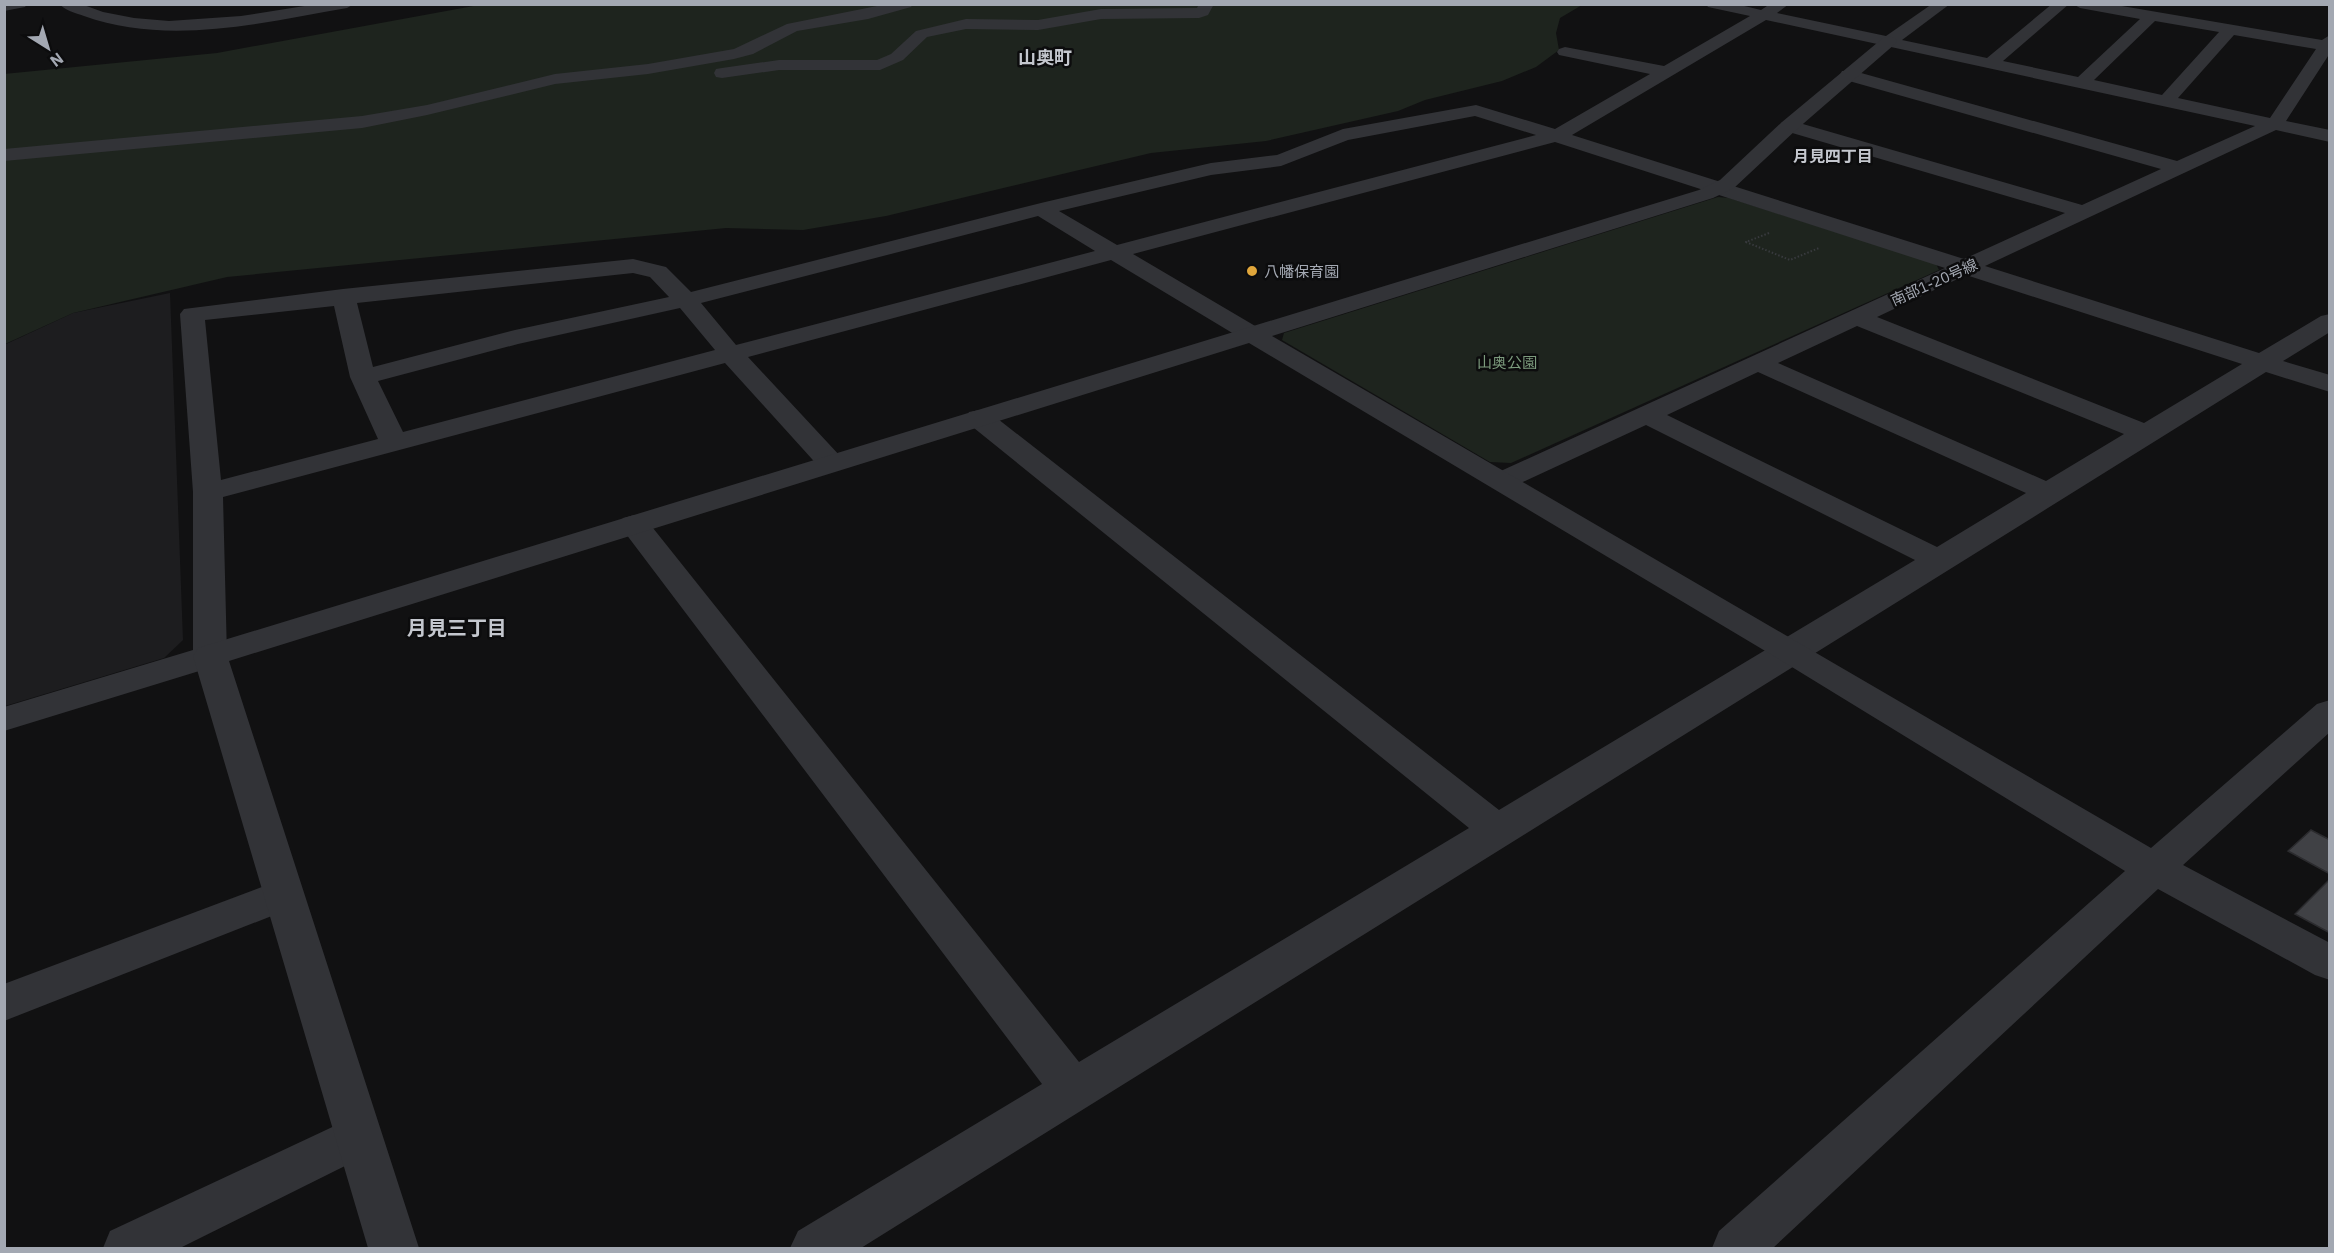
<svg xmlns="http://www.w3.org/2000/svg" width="2334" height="1253" font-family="'IBM Plex Sans','Noto Sans JP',sans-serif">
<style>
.built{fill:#1d1d1f}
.green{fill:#1e241e}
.building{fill:#404145;stroke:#2b2b2e;stroke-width:1.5}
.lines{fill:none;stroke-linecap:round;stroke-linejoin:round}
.path{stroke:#383a3e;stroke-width:2;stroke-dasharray:1.5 2;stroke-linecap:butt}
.minor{fill:#323337;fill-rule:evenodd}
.tertiary{fill:#323337;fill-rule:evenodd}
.poi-dot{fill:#e0a63b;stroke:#0c0c0d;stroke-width:2}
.labels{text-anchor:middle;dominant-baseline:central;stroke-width:5;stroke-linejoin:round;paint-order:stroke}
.far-poi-label{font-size:15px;fill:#a3a8b2;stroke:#0c0c0d;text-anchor:start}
.far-street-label{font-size:15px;fill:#a3a8b2;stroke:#0c0c0d}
.far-park-label{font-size:15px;fill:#7c9b7d;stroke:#0c0c0d}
.far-neighbourhood-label{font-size:16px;font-weight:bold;fill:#c4c7ce;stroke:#0c0c0d}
.far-quarter-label{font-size:18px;font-weight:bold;fill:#c4c7ce;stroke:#0c0c0d}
.neighbourhood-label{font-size:20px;font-weight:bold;fill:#c4c7ce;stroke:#0c0c0d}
</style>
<rect width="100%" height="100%" fill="#111112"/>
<polygon class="built" points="170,293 183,640 164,658 5,706 4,345 73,313"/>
<g class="green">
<polygon points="479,5 1582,5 1560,18 1556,33 1559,50 1536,67 1502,81 1425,100 1398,111 1266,141 1151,153 886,216 803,230 726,228 227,277 73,313 5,344 4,74 217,53"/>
<polygon points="1718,197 1729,198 1936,264 1939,270 1511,463 1490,462 1282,340 1284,333"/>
</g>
<g class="building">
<polygon points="2311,830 2330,840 2330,874 2288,851"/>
<polygon points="2330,879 2330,933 2295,914"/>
</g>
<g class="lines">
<polyline class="path" points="1769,233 1746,242 1790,260 1819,248"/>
<g class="minor">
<polygon points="4,4 27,4 25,7 4,11"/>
<path d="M59,4H81L103,12L134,18L169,21L241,16L317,4H354L347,8C262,23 167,46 84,16C75,13 65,10 59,4Z"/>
<polygon points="887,4 913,4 911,7 868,19 797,31 753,54 734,59 648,74 555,84 427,115 362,128 4,161 4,149 362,116 427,105 555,74 648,64 734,49 787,24"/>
<polygon points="1199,4 1214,4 1208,15 1199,18 1101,19 1038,30 966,29 927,37 903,60 880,70 779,70 722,78 716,77 714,73 716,69 722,68 779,60 877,60 891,54 916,31 966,19 1038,20 1101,9 1197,8"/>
<path d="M1706,4H1736L1761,10L1770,4H1789L1777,13L1886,36L1932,4H1950L1902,40L1987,58L2052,4H2069L2003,61L2078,77L2140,19L2080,8L2073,4H2110L2322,40L2330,35V53L2286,121L2330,130V142L2276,130L1985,266L2259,353L2321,316L2330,314V332L2283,361L2330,375V392L2266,372L861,1248H790L798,1231L1042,1084L623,530L619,524L623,518L634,515L645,518L1079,1062L1469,828L969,424L966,418L969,412L979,410L989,412L1499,810L1915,560L1646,425L1512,487L1502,490L1492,487L1488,481L1492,475L1945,268L1555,142L1133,254L1262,330L1265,335L1262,340L1253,342L1244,340L1111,260L748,357L841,457L845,463L841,469L831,471L821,469L725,363L223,497L227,656L222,664L4,731V707L193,650V492L180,314L184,309L343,289L633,259L666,267L691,292L1041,203L1211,163L1277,155L1343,129L1476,105L1555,129L1650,74L1559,55L1557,52L1559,49L1565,47L1664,66L1750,16L1708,7ZM1766,20L2255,126L2177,161L1854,71H1842L1840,75L1842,79L2161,169L2082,205L1796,122H1782L1780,126L1782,130L2065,213L1964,259L1572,135ZM2155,21L2219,32L2162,95L2094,80ZM2234,35L2316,49L2270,118L2178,98ZM1475,116L1536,135L1117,245L1059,211L1211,175L1281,166L1348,140ZM1038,216L1095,251L736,345L701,303ZM633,273L650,277L669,297L515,330L373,367L357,303ZM1966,275L2242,364L2144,423L1877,317ZM334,306L350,377L378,439L221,480L205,320ZM680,308L715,350L403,432L378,381L518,344ZM1857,326L2124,434L2046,481L1778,363ZM1758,372L2026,493L1937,547L1667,415Z"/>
<polygon points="283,879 297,884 303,895 297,906 4,1021 4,984"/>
<polygon points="358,1115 375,1121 382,1136 375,1151 180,1248 103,1248 110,1231"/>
</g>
<polygon class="tertiary" points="1889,36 1895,38 1897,41 1895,44 1796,130 1734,188 1713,198 1272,336 2151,848 2317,704 2330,700 2330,732 2183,865 2330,943 2330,980 2315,975 2158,889 1773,1248 1712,1248 1719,1231 2125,871 1777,658 1249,343 229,661 419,1248 368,1248 193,656 198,648 1699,190 1720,180 1782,122 1883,38"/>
</g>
<circle class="poi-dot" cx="1252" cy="271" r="6"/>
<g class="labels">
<g class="far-poi-label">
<text x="1264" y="271">八幡保育園</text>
</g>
<g class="far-street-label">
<text transform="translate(1934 282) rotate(-24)">南部1-20号線</text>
</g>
<g class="far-park-label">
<text x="1507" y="362">山奥公園</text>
</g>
<g class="far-neighbourhood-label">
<text x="1833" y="156">月見四丁目</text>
</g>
<g class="far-quarter-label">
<text x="1045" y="57">山奥町</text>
</g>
<g class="neighbourhood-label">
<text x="457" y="627">月見三丁目</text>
</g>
</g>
<rect width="2334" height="1253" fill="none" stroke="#a3a8b2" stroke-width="12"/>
<g transform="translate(48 48) rotate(143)" stroke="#0c0c0d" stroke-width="4.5" paint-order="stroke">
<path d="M0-4.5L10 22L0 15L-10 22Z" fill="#a3a8b2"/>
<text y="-9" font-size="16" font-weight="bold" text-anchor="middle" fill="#a3a8b2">N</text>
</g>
</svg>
